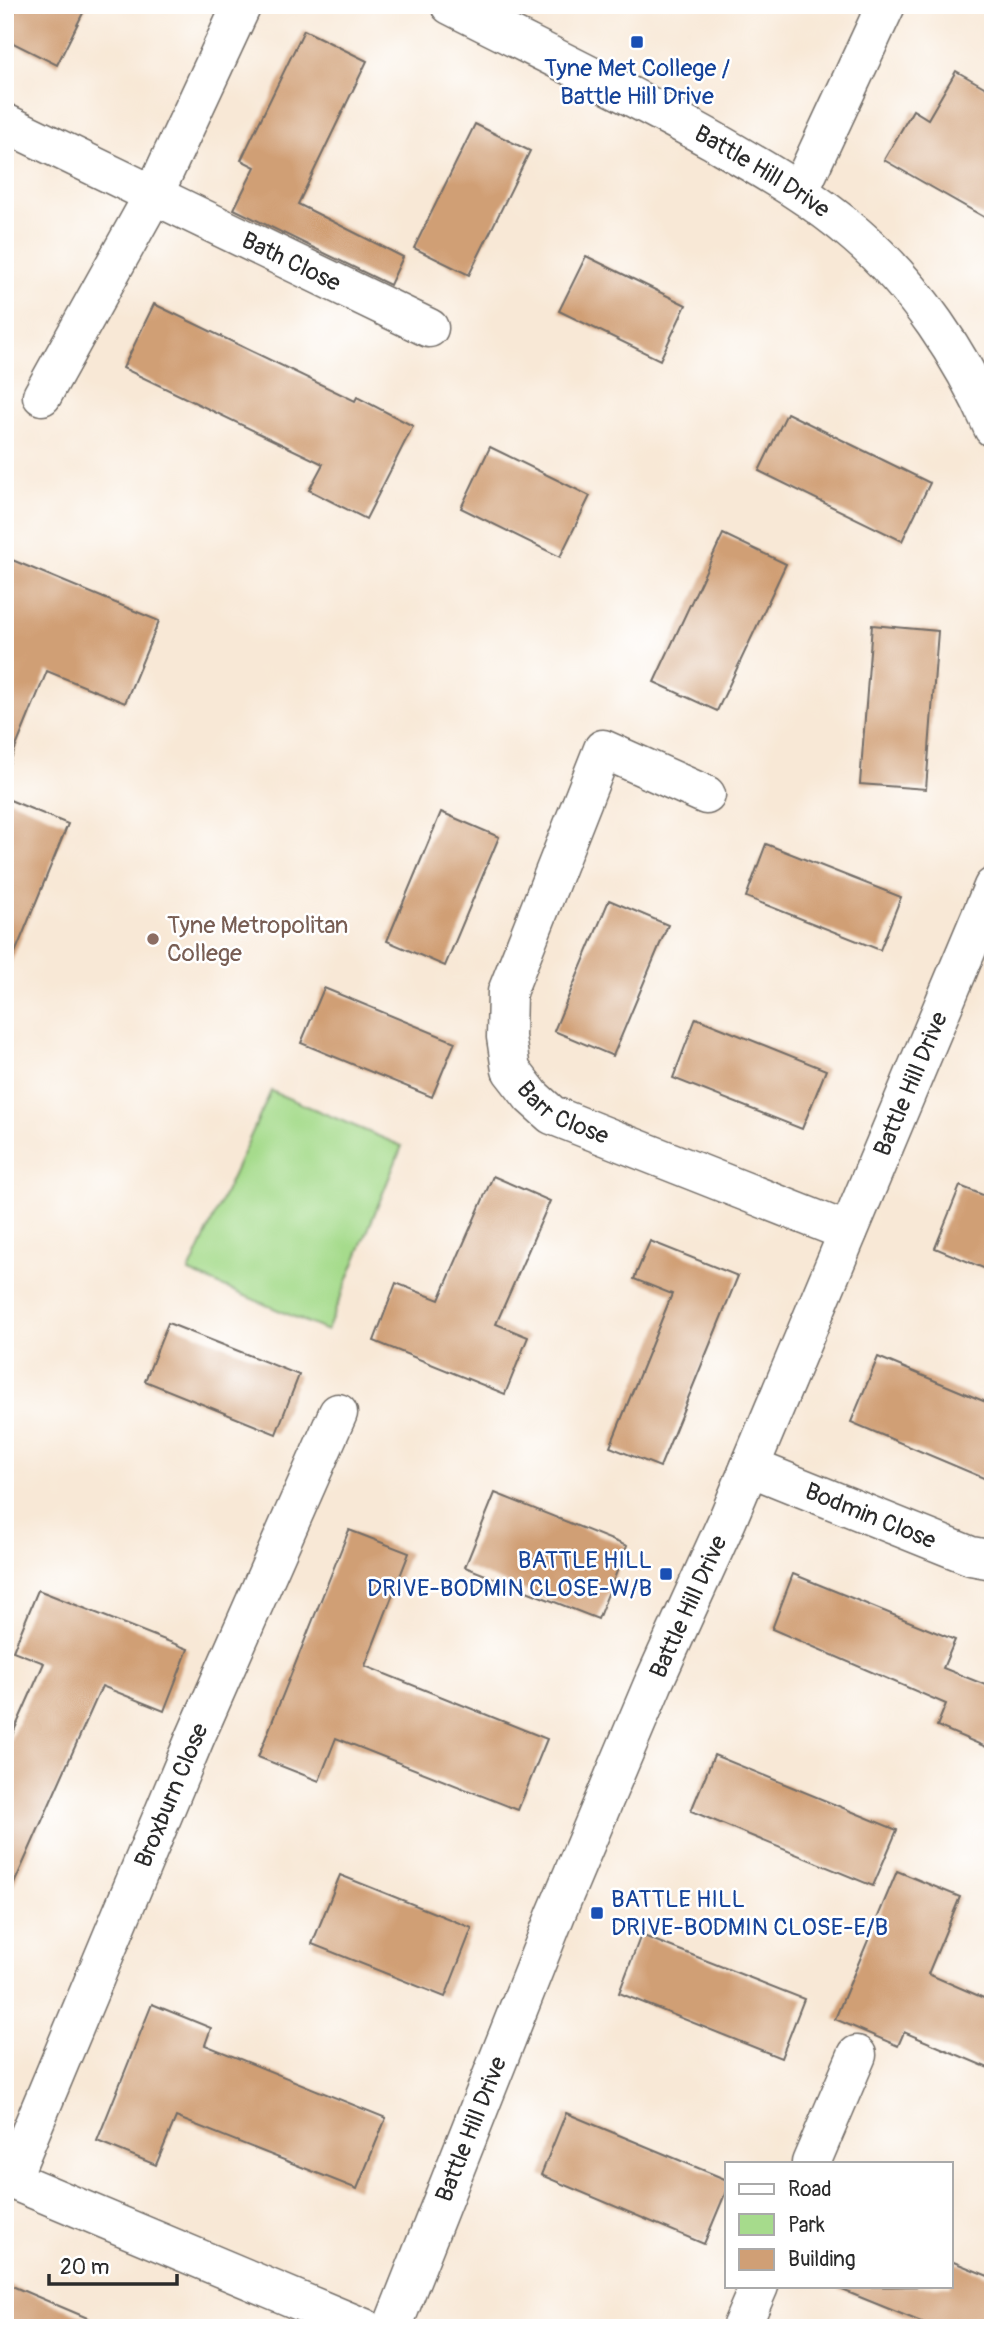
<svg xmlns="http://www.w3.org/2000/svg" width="998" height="2333" font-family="Pangolin,sans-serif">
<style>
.green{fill:#a6db8c;stroke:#68835c;stroke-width:2}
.building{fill:#d09f75}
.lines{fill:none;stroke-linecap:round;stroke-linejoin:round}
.minor-casing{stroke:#736d67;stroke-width:41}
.minor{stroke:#fff;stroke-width:38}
.transit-dot{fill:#1a4fb4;stroke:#fff;stroke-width:2.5}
.education-dot{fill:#8d6e63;stroke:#fff;stroke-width:2.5}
.labels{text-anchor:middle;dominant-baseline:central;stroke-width:5;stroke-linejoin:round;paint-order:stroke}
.transit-label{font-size:24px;fill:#164399;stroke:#fff}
.street-label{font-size:24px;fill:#2b2b2b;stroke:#fff}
.education-label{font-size:24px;fill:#785e54;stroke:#fff;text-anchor:start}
</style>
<rect width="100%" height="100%" fill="#fff"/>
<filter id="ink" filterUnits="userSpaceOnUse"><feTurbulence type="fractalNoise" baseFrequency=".0143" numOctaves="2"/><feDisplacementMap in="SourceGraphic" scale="14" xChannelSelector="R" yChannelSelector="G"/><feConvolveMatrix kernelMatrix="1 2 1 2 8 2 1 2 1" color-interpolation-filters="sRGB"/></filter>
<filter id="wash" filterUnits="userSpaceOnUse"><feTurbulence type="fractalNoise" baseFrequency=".00686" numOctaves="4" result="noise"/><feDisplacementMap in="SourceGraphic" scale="28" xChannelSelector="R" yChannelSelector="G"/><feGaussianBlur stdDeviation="1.57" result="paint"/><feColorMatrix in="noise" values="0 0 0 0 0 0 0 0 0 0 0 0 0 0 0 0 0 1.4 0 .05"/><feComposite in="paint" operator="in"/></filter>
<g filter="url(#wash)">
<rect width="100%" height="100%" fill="#f8e8d6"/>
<polygon class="green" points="271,1091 402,1146 327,1331 189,1272"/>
<g id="blocks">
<g class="building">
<polygon points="18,5 87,5 57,65 5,39 5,31"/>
<polygon points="304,30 367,61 298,204 403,257 390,285 234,209 255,167 241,160"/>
<polygon points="956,71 993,92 993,222 884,160 913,110 928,119"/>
<polygon points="475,124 530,151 469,275 414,248"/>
<polygon points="586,256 686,305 660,360 559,311"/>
<polygon points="154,304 355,401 357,397 413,426 366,519 309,490 323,464 123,368"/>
<polygon points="787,413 930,483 902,541 759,471"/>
<polygon points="490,447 590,496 560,557 461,508"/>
<polygon points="723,534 786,564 717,711 654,682"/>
<polygon points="5,557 159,621 125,703 47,671 6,771"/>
<polygon points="872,625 938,631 926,789 860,784"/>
<polygon points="5,798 68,824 6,975 5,974"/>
<polygon points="441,812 499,837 445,966 387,941"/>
<polygon points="766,844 901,897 880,950 746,897"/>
<polygon points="609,900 668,925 613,1056 554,1031"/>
<polygon points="324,988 455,1042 432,1097 301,1043"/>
<polygon points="696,1018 826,1070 802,1129 673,1078"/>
<polygon points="493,1176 550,1201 496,1324 528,1337 505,1394 374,1341 396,1283 439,1300"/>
<polygon points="960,1186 993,1199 993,1272 935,1248"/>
<polygon points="650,1241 738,1276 660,1467 610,1447 672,1294 634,1279"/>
<polygon points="168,1323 299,1375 276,1434 145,1381"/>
<polygon points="878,1357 993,1405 993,1482 851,1422"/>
<polygon points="495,1493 627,1546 598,1619 465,1567"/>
<polygon points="349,1530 409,1553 365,1666 547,1739 518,1810 336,1738 319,1781 258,1757"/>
<polygon points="793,1574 955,1640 943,1668 993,1688 993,1750 937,1726 946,1704 772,1629"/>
<polygon points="38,1590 188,1649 164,1711 102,1686 5,1904 5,1751 44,1663 13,1651"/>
<polygon points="714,1755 897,1830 873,1886 691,1811"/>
<polygon points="897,1871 960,1897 928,1974 993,2002 993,2070 904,2032 898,2046 835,2019"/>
<polygon points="340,1875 472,1928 445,1997 312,1944"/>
<polygon points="641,1935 804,1999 781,2058 619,1993"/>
<polygon points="152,2004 211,2028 205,2045 386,2118 357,2189 176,2117 156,2165 97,2141"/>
<polygon points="566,2113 727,2180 727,2189 704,2244 541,2175"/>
<polygon points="951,2261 993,2278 993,2328 936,2328 835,2287 951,2286"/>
<polygon points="5,2283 111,2328 5,2328"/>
</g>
</g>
</g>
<g filter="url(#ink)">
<use href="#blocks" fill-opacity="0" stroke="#736d67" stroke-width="2"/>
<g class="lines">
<g class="minor-casing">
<g id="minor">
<path id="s1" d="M450,5C538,50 627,92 714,141C764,170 812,197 856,235C915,286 962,356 993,428"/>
<path id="s2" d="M5,123L429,328"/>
<polyline points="800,190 886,5"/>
<polyline points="42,396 154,194 242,5"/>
<path id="s3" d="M706,795L603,749L507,992L506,1037L511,1070L532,1097L552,1115L848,1232"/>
<path id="s4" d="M750,1467L971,1556L993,1560"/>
<polyline points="811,2163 857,2055"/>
<polyline points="5,2177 364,2328"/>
<path id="s5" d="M11,2179L195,1738L338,1413"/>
<path id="s6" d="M392,2328L556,1914L653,1684L727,1521L993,887"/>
<polyline points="741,2328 759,2286"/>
</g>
</g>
<use href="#minor" class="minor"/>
</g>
</g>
<g class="transit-dot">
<rect x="630" y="35" width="14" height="14" rx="3.5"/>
<rect x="659" y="1567" width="14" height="14" rx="3.5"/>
<rect x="590" y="1906" width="14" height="14" rx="3.5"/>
</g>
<circle class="education-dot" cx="153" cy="939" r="7"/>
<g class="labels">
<g class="transit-label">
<text x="637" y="68">Tyne Met College /<tspan x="637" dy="28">Battle Hill Drive</tspan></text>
<text x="652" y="1560" text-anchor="end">BATTLE HILL<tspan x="652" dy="28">DRIVE-BODMIN CLOSE-W/B</tspan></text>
<text x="611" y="1899" text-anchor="start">BATTLE HILL<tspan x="611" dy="28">DRIVE-BODMIN CLOSE-E/B</tspan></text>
</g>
<g class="street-label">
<text stroke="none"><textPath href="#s1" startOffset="354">Battle Hill Drive</textPath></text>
<text stroke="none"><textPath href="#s2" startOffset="318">Bath Close</textPath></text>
<text stroke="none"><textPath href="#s6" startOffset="1348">Battle Hill Drive</textPath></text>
<text stroke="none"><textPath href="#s3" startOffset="522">Barr Close</textPath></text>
<text stroke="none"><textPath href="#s4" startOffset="130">Bodmin Close</textPath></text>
<text stroke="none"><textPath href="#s6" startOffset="780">Battle Hill Drive</textPath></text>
<text stroke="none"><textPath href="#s5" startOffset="416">Broxburn Close</textPath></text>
<text stroke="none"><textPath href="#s6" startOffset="214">Battle Hill Drive</textPath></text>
</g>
<g class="education-label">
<text x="167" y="925">Tyne Metropolitan<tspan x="167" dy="28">College</tspan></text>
</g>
</g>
<rect width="998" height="2333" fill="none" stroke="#fff" stroke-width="28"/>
<rect x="725" y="2162" width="228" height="126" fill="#ffffff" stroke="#aaaaaa" stroke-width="2"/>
<rect x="739" y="2184" width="35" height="10" fill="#ffffff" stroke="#aaaaaa" stroke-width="2"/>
<text x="788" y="2196" font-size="21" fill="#2b2b2b">Road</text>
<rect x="739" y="2214" width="35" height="21" fill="#a6db8c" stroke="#aaaaaa" stroke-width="2"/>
<text x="788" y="2232" font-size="21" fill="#2b2b2b">Park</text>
<rect x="739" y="2249" width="35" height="21" fill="#d09f75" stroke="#aaaaaa" stroke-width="2"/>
<text x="788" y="2266" font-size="21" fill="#2b2b2b">Building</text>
<path d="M49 2274v10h128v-10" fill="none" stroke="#2b2b2b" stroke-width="3.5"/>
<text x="60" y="2274" font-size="21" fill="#2b2b2b" stroke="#ffffff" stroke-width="5" paint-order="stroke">20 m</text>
</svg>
